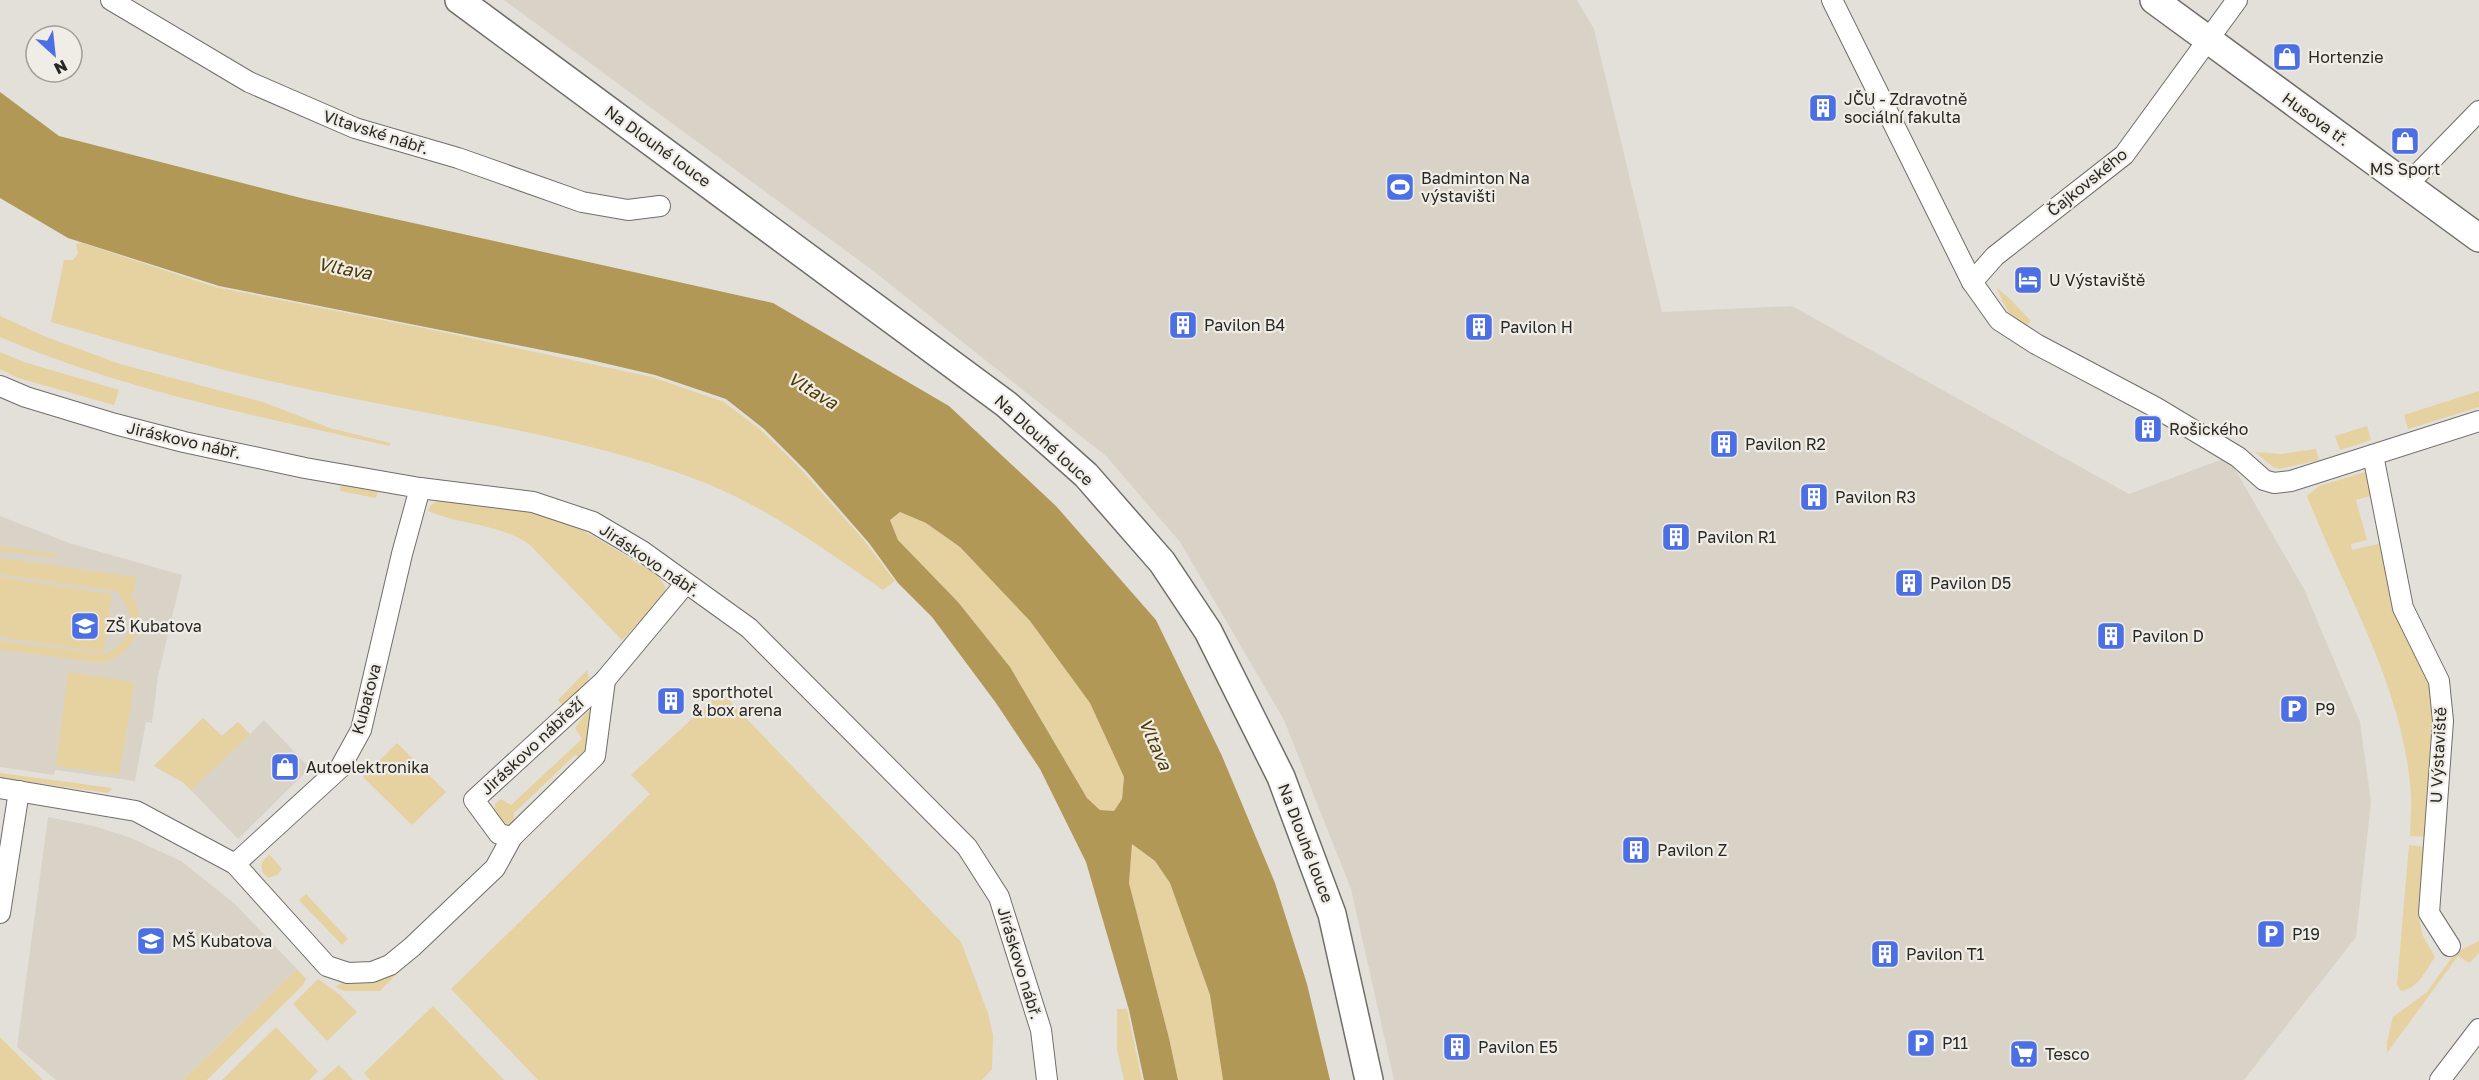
<svg xmlns="http://www.w3.org/2000/svg" width="2479" height="1080" font-family="'Golos Text',sans-serif">
<style>
.built{fill:#d9d3c7}
.green{fill:#e6d1a1}
.water{fill:#b29857;fill-rule:evenodd}
.lines{fill:none;stroke-linecap:round;stroke-linejoin:round}
.street-casing{stroke:#706e69;stroke-width:22}
.secondary-casing{stroke:#706e69;stroke-width:30}
.street{stroke:#fff;stroke-width:20}
.secondary{stroke:#fff;stroke-width:27}
.labels{text-anchor:middle;dominant-baseline:central;stroke-width:4.5;stroke-linejoin:round;paint-order:stroke}
.poi-label{font-size:16px;fill:#272724;stroke:#f0ede7;text-anchor:start}
.street-label{font-size:16px;fill:#272724;stroke:#f0ede7}
.water-label{font-size:18px;font-style:italic;fill:#4c3901;stroke:#f0ede7}
</style>
<rect width="100%" height="100%" fill="#e3e0da"/>
<g class="built">
<polygon points="504,0 1577,0 1594,29 1662,312 1792,306 2129,494 2228,457 2304,589 2360,722 2371,802 2356,937 2244,1080 1394,1080 1351,889 1284,720 1180,542 1106,456 872,270"/>
<polygon points="0,516 69,543 182,575 158,676 152,723 146,722 135,781 55,770 54,775 0,767"/>
<polygon points="203,718 222,736 238,722 250,734 264,720 310,768 238,839 184,783 154,766"/>
<polygon points="48,817 94,826 131,838 181,861 235,904 297,969 183,1080 56,1080 17,1047"/>
</g>
<g class="green">
<path d="M82,243L215,287L428,329L652,377L724,402L761,430L798,466L863,539L895,581L883,590C827,551 771,510 708,484C578,433 437,418 302,388C217,370 134,346 51,322L64,260H73L78,254L76,244Z"/>
<polygon points="1996,287 2010,299 2031,321 2025,327 2008,312"/>
<path d="M0,316L44,336L120,364L263,402L330,428L390,443V446C258,416 125,391 0,337Z"/>
<polygon points="0,352 24,362 119,390 114,405 18,378 0,369"/>
<polygon points="2479,391 2479,407 2408,429 2404,415"/>
<polygon points="2367,426 2371,440 2340,450 2335,436"/>
<polygon points="2316,449 2319,460 2279,469 2273,467 2255,452 2281,454"/>
<path d="M2368,471L2374,495L2356,500L2367,540L2351,544L2352,550L2386,542L2436,702L2428,837L2410,836C2410,822 2412,808 2411,795C2404,687 2345,593 2307,496L2319,486Z"/>
<polygon points="341,483 378,490 376,498 340,491"/>
<path d="M440,499C476,502 514,505 549,516C579,526 607,544 634,561C646,569 663,575 666,591L662,598L622,640L530,545C502,524 460,525 428,511L431,505Z"/>
<polygon points="900,512 926,523 960,547 1030,621 1090,703 1124,777 1122,799 1114,811 1100,810 1087,798 1010,667 958,602 898,540 890,520"/>
<polygon points="0,546 57,554 57,558 0,551"/>
<path d="M0,558L136,577L134,593H130C150,620 135,652 104,663L0,650V641L105,654C135,640 138,614 116,591L0,574Z"/>
<polygon points="0,577 112,594 104,652 0,637"/>
<polygon points="587,670 589,678 573,705 564,707 558,700"/>
<polygon points="68,672 135,682 119,775 56,766"/>
<polygon points="721,692 961,942 988,1013 993,1035 992,1069 982,1080 538,1080 451,989 650,794 631,775"/>
<polygon points="592,709 596,731 578,767 578,756 575,755 514,813 513,829 510,831 493,817 495,804 501,799 511,805 582,739 575,728 585,714"/>
<polygon points="203,718 222,736 238,722 250,734 191,790 184,783 154,766"/>
<polygon points="397,743 446,792 412,825 363,777"/>
<polygon points="0,773 112,788 108,793 0,778"/>
<polygon points="1132,843 1155,861 1170,883 1210,995 1223,1080 1178,1080 1169,1038 1129,883"/>
<path d="M2409,845L2426,847L2418,915L2423,936L2435,957C2426,970 2418,989 2401,991L2397,985Z"/>
<polygon points="269,854 282,869 277,875 268,878 263,873 261,864"/>
<polygon points="306,894 348,939 342,945 299,900"/>
<polygon points="2479,941 2479,953 2469,963 2458,956 2387,1053 2387,1042 2393,1017 2427,992 2455,953"/>
<polygon points="405,966 380,991 345,991 335,987 343,982 369,982"/>
<polygon points="297,969 306,979 303,985 207,1080 183,1080"/>
<polygon points="318,979 340,995 357,1012 327,1041 293,1004"/>
<polygon points="433,1006 504,1080 370,1080 364,1073"/>
<polygon points="1117,1009 1127,1009 1142,1080 1124,1080 1117,1050"/>
<polygon points="276,1027 318,1071 309,1080 222,1080"/>
<polygon points="0,1037 43,1080 0,1080"/>
<polygon points="339,1065 353,1080 322,1080"/>
</g>
<path class="water" d="M0,92L59,136L305,199L773,303L949,406L1056,506L1156,620L1222,756L1275,883L1307,984L1330,1080H1223L1210,995L1170,883L1155,861L1132,844L1129,883L1169,1038L1178,1080H1144L1129,1010L1086,862L1040,769L996,703L932,617L898,583L869,543L806,471L764,429L726,399L655,375L582,358L219,286L68,238L0,198ZM900,512L926,523L960,547L1030,621L1090,703L1124,777L1122,799L1114,811L1100,810L1087,798L1010,667L958,602L898,540L890,520Z"/>
<g class="lines">
<g class="street-casing">
<g id="street">
<polyline points="111,0 249,82 355,128 458,158 582,202 628,210 660,206"/>
<polyline points="1832,0 1972,282 1999,320 2036,344 2155,407 2238,457 2264,480 2274,483 2291,481 2479,421"/>
<polyline points="2407,185 2479,111"/>
<polyline points="1972,282 1995,256 2124,155 2237,0"/>
<polyline points="0,386 26,397 115,424 184,442 305,468 420,488 533,502 593,522 642,551 749,628 967,847 999,897 1041,1030 1047,1080"/>
<polyline points="2373,455 2403,608 2439,681 2443,721 2429,913 2450,946"/>
<polyline points="0,788 136,811 235,864 327,966 348,973 372,972 390,965 412,947 495,868 512,837 595,756 605,680"/>
<polyline points="512,837 499,834 474,800 605,680 686,583"/>
<polyline points="235,864 340,768 361,730 402,554 420,488"/>
<polyline points="0,913 19,791"/>
<polyline points="2440,1080 2479,1029"/>
</g>
</g>
<g class="secondary-casing">
<g id="secondary">
<polyline points="459,0 1006,404 1086,475 1162,562 1208,631 1281,777 1332,914 1369,1080"/>
<polyline points="2154,0 2479,238"/>
</g>
</g>
<use href="#street" class="street"/>
<use href="#secondary" class="secondary"/>
</g>
<defs>
<g id="shop-square" transform="scale(1.5)"><rect x="-9" y="-9" width="18" height="18" rx="4" fill="#4c6fe3" stroke="#f0ede7"/><path d="M-5-2.5h2.3a2.7 3.5 0 0 1 5.4 0H5L5.5 6h-11ZM-1.5-2.5h3a1.5 2.3 0 0 0-3 0Z" fill="#fff"/></g>
<g id="building-square" transform="scale(1.5)"><rect x="-9" y="-9" width="18" height="18" rx="4" fill="#4c6fe3" stroke="#f0ede7"/><path d="M-4-6H4V6H1V3H-1V6H-4ZM-2.5-4.3h1.7v1.8h-1.7ZM.8-4.3h1.7v1.8H.8ZM-2.5-1h1.7V.8h-1.7ZM.8-1h1.7V.8H.8Z" fill="#fff"/></g>
<g id="stadium-square" transform="scale(1.5)"><rect x="-9" y="-9" width="18" height="18" rx="4" fill="#4c6fe3" stroke="#f0ede7"/><path d="M0-5a6.5 5 0 1 0 0 10a6.5 5 0 1 0 0-10ZM-3.5-1.8h7v3.6h-7Z" fill="#fff"/></g>
<g id="hotel-square" transform="scale(1.5)"><rect x="-9" y="-9" width="18" height="18" rx="4" fill="#4c6fe3" stroke="#f0ede7"/><path d="M-6-4.5h1.5V1H6V5H4.5V3h-9V5H-6ZM-4 0a1.8 1.8 0 1 1 3.6 0ZM.5 0V-2.5h3Q6-2.5 6 0Z" fill="#fff"/></g>
<g id="school-square" transform="scale(1.5)"><rect x="-9" y="-9" width="18" height="18" rx="4" fill="#4c6fe3" stroke="#f0ede7"/><path d="M0-5L7-2L0 1L-7-2ZM-4 1L0 2.5L4 1V4Q0 6-4 4Z" fill="#fff"/></g>
<g id="parking-square" transform="scale(1.5)"><rect x="-9" y="-9" width="18" height="18" rx="4" fill="#4c6fe3" stroke="#f0ede7"/><path d="M-3.5-5.5H1a3.5 3.5 0 0 1 0 7H-1V5.5H-3.5ZM-1-3.4V-.6H.8a1.4 1.4 0 0 0 0-2.8Z" fill="#fff"/></g>
<g id="supermarket-square" transform="scale(1.5)"><rect x="-9" y="-9" width="18" height="18" rx="4" fill="#4c6fe3" stroke="#f0ede7"/><path d="M-6-5.5h2.5l.6 2H6L4.5 2H-2.5L-4.4-4H-6ZM-1.5 3.2a1.3 1.3 0 1 0 .1 0ZM3 3.2a1.3 1.3 0 1 0 .1 0Z" fill="#fff"/></g>
</defs>
<g fill-rule="evenodd">
<use href="#shop-square" x="2287" y="57"/>
<use href="#building-square" x="1823" y="108"/>
<use href="#shop-square" x="2405" y="141"/>
<use href="#stadium-square" x="1400" y="187"/>
<use href="#hotel-square" x="2028" y="280"/>
<use href="#building-square" x="1183" y="325"/>
<use href="#building-square" x="1479" y="327"/>
<use href="#building-square" x="2148" y="429"/>
<use href="#building-square" x="1724" y="444"/>
<use href="#building-square" x="1814" y="497"/>
<use href="#building-square" x="1676" y="537"/>
<use href="#building-square" x="1909" y="583"/>
<use href="#school-square" x="85" y="626"/>
<use href="#building-square" x="2111" y="636"/>
<use href="#building-square" x="671" y="701"/>
<use href="#parking-square" x="2294" y="709"/>
<use href="#shop-square" x="285" y="767"/>
<use href="#building-square" x="1636" y="850"/>
<use href="#parking-square" x="2271" y="934"/>
<use href="#school-square" x="151" y="941"/>
<use href="#building-square" x="1885" y="954"/>
<use href="#parking-square" x="1921" y="1043"/>
<use href="#building-square" x="1457" y="1047"/>
<use href="#supermarket-square" x="2024" y="1054"/>
</g>
<g class="labels">
<g class="poi-label">
<text x="2308" y="57">Hortenzie</text>
<text x="1844" y="99">JČU - Zdravotně<tspan x="1844" dy="18">sociální fakulta</tspan></text>
<text x="2405" y="169" text-anchor="middle">MS Sport</text>
<text x="1421" y="178">Badminton Na<tspan x="1421" dy="18">výstavišti</tspan></text>
<text x="2049" y="280">U Výstaviště</text>
<text x="1204" y="325">Pavilon B4</text>
<text x="1500" y="327">Pavilon H</text>
<text x="2169" y="429">Rošického</text>
<text x="1745" y="444">Pavilon R2</text>
<text x="1835" y="497">Pavilon R3</text>
<text x="1697" y="537">Pavilon R1</text>
<text x="1930" y="583">Pavilon D5</text>
<text x="106" y="626">ZŠ Kubatova</text>
<text x="2132" y="636">Pavilon D</text>
<text x="692" y="692">sporthotel<tspan x="692" dy="18">&amp; box arena</tspan></text>
<text x="2315" y="709">P9</text>
<text x="306" y="767">Autoelektronika</text>
<text x="1657" y="850">Pavilon Z</text>
<text x="2292" y="934">P19</text>
<text x="172" y="941">MŠ Kubatova</text>
<text x="1906" y="954">Pavilon T1</text>
<text x="1942" y="1043">P11</text>
<text x="1478" y="1047">Pavilon E5</text>
<text x="2045" y="1054">Tesco</text>
</g>
<g class="street-label">
<text transform="translate(2316 119) rotate(36)">Husova tř.</text>
<text transform="translate(376 132) rotate(18)">Vltavské nábř.</text>
<text transform="translate(658 146) rotate(36)">Na Dlouhé louce</text>
<text transform="translate(2087 182) rotate(-39)">Čajkovského</text>
<text transform="translate(184 440) rotate(13)">Jiráskovo nábř.</text>
<text transform="translate(1044 440) rotate(42)">Na Dlouhé louce</text>
<text transform="translate(650 560) rotate(34)">Jiráskovo nábř.</text>
<text transform="translate(366 699) rotate(-75)">Kubatova</text>
<text transform="translate(532 746) rotate(-43)">Jiráskovo nábřeží</text>
<text transform="translate(2438 755) rotate(-87)">U Výstaviště</text>
<text transform="translate(1306 843) rotate(69)">Na Dlouhé louce</text>
<text transform="translate(1020 963) rotate(73)">Jiráskovo nábř.</text>
</g>
<g class="water-label">
<text transform="translate(345 268) rotate(11)">Vltava</text>
<text transform="translate(813 390) rotate(31)">Vltava</text>
<text transform="translate(1156 744) rotate(66)">Vltava</text>
</g>
</g>
<g transform="translate(54 54) rotate(153)"><circle r="28" fill="#f0ede7" stroke="#a09e99" stroke-width="1.5"/>
<path d="M0-4.5L10 22L0 15L-10 22Z" fill="#4c6fe3"/>
<text y="-9" font-size="16" font-weight="bold" text-anchor="middle" fill="#272724">N</text>
</g>
</svg>
